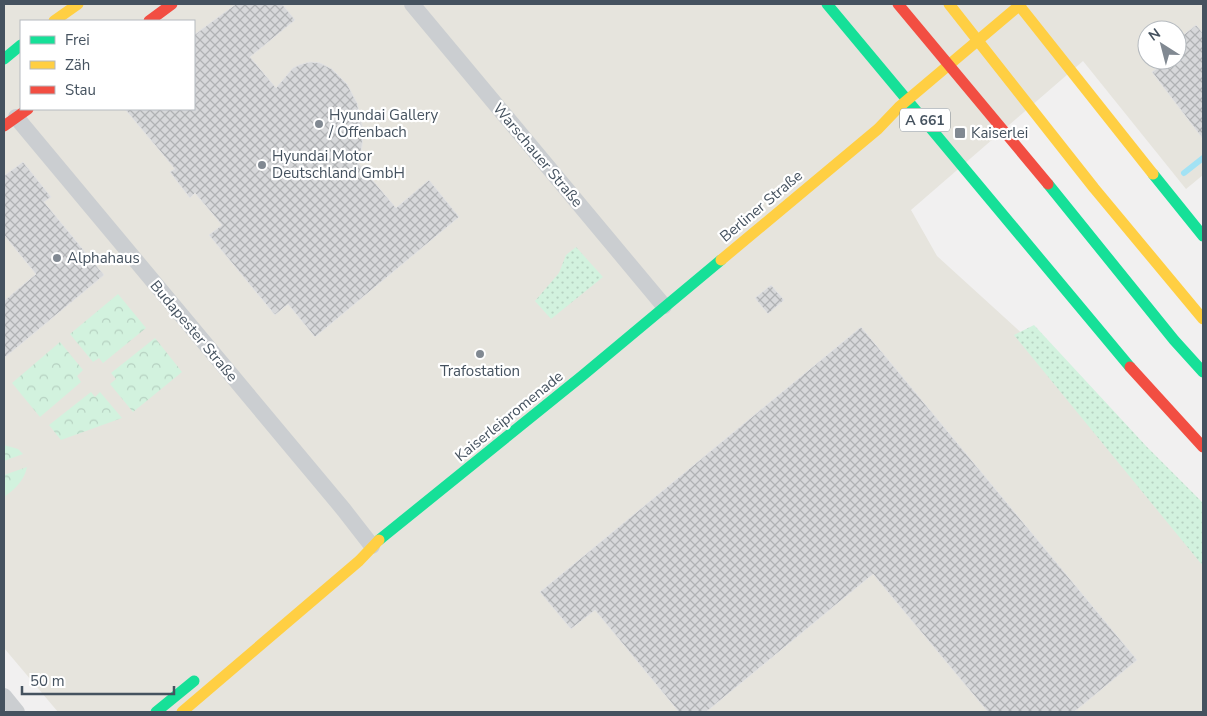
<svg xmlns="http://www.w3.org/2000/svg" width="1207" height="716" font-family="'Nunito Sans',sans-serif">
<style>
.commercial{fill:#e6e4dd;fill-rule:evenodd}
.grass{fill:url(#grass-dots)}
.forest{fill:url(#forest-crowns)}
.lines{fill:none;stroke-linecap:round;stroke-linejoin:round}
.stream{stroke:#a3e2f4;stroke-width:6}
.building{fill:url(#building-cross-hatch);stroke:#e2e2e3}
.street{stroke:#cbced1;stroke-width:16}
.fast{stroke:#16e098;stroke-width:11}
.slow{stroke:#ffcf43;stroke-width:11}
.jam{stroke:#f24e42;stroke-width:11}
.poi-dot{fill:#818992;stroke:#fff;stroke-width:2}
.labels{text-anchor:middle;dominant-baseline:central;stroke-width:4.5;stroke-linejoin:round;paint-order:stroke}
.shield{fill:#fff;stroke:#7d868f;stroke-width:1}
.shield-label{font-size:14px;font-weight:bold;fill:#45525f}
.poi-label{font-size:15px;fill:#45525f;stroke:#fff;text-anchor:start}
.street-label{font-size:15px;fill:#45525f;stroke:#fff}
</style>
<defs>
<pattern id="grass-dots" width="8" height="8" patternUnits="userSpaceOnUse" patternTransform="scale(1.25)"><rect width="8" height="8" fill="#d2f2de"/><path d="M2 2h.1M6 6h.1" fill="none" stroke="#b6d1c1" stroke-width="1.8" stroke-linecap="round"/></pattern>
<pattern id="forest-crowns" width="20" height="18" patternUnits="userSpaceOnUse" patternTransform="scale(1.25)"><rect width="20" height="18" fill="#d2f2de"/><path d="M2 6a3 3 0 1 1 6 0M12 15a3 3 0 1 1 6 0" fill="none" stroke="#b6d1c1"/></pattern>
<pattern id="building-cross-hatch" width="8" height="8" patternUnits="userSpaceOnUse" patternTransform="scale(1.25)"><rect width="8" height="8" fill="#d7d8da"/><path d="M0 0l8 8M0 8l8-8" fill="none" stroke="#b0b2b4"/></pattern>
</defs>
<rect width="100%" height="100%" fill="#f1f0f0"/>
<path class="commercial" d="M4,4H1203V175L1186,189L1083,61L911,210L937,256L1039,349L1203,541V712H58L4,648ZM21,21H194V109H21ZM1147,30H1177V60H1147Z"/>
<g class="grass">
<polygon points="576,247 603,277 551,319 535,301 559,273 566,255"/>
<polygon points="1034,325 1147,447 1203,503 1203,566 1014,335"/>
</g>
<g class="forest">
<polygon points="118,294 146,328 103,363 99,358 93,362 70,334"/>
<polygon points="155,338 182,372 133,412 110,384 116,379 111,373"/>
<polygon points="60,342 83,370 77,376 81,382 40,417 12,383"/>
<polygon points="91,392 95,397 100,392 122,418 61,440 49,425"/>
<polygon points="4,445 18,449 23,454 4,461"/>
<path d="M27,467C24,481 15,489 4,497V475Z"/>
</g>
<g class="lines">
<polyline class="stream" points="1184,173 1203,158"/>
</g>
<g class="building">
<polygon points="236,4 282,4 295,20 250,57 276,88 293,68 299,65 310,62 320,63 332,69 347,84 357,103 363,130 362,146 358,163 396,208 429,180 459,217 315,337 288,304 275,315 209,235 222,225 195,193 190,198 170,172 175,169 125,109 194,109 194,35"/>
<polygon points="1196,25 1203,33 1203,139 1152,72 1168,60 1177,60 1177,40"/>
<polygon points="23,162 51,197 44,202 104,275 4,358 4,301 36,274 4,235 4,176"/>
<polygon points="771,285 784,300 768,314 755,298"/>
<polygon points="861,327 1137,660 1074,712 988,712 873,574 706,712 679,712 595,610 571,629 540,592"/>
</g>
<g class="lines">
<g class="street">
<polyline points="412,4 664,306"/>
<polyline points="16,117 344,510 372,546"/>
<polyline points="4,696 17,712"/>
</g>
<g class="fast">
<polyline points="827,4 1130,367"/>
<polyline points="4,59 21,45"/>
<polyline points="1153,174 1203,236"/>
<polyline points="1048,184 1174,340 1203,372"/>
<polyline points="379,540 582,376 721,260"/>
<polyline points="156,712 194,681"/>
</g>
<g class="slow">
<polyline points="949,4 1094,188 1203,319"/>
<polyline points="1018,4 1153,174"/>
<polyline points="54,21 78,4"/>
<polyline points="721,260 878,129 899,107 1021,4"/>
<polyline points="182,712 359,561 379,540"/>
</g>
<g class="jam">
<polyline points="898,4 1048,184"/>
<polyline points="149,21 172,4"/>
<polyline points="4,126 28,109"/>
<polyline points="1130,367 1203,447"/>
</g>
</g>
<g class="poi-dot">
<circle cx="319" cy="124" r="5"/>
<rect x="954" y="127" width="12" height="12" rx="2.5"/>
<circle cx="262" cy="165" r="5"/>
<circle cx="57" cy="258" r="5"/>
<circle cx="480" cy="354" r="5"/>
</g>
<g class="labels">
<rect class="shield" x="900" y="108.5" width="50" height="23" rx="4"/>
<g class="shield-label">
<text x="925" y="120">A 661</text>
</g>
<g class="poi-label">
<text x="329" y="115">Hyundai Gallery<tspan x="329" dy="17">/ Offenbach</tspan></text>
<text x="971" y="133">Kaiserlei</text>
<text x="272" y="156">Hyundai Motor<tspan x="272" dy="17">Deutschland GmbH</tspan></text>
<text x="67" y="258">Alphahaus</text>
<text x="480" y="371" text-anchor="middle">Trafostation</text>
</g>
<g class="street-label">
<text transform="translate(538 155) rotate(50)">Warschauer Straße</text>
<text transform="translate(761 206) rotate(-40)">Berliner Straße</text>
<text transform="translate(194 331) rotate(50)">Budapester Straße</text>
<text transform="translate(509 416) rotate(-39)">Kaiserleipromenade</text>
</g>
</g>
<rect width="1207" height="716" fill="none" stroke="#45525f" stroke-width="10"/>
<rect x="20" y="20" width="175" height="90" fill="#ffffff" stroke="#b5babf"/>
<rect x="30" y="36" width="25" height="8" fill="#16e098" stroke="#b5babf"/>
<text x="65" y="45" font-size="15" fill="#45525f">Frei</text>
<rect x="30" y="61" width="25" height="8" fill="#ffcf43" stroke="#b5babf"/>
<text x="65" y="70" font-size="15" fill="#45525f">Zäh</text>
<rect x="30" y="86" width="25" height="8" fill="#f24e42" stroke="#b5babf"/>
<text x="65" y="95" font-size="15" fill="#45525f">Stau</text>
<g transform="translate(1162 45) rotate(324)"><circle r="24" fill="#ffffff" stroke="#b5babf"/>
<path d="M0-4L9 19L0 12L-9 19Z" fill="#818992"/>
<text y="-8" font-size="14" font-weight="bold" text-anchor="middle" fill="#45525f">N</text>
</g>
<path d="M22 686v8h152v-8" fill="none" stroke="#45525f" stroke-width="2.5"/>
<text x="30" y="686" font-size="15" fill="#45525f" stroke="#ffffff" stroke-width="4" paint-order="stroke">50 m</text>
</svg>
